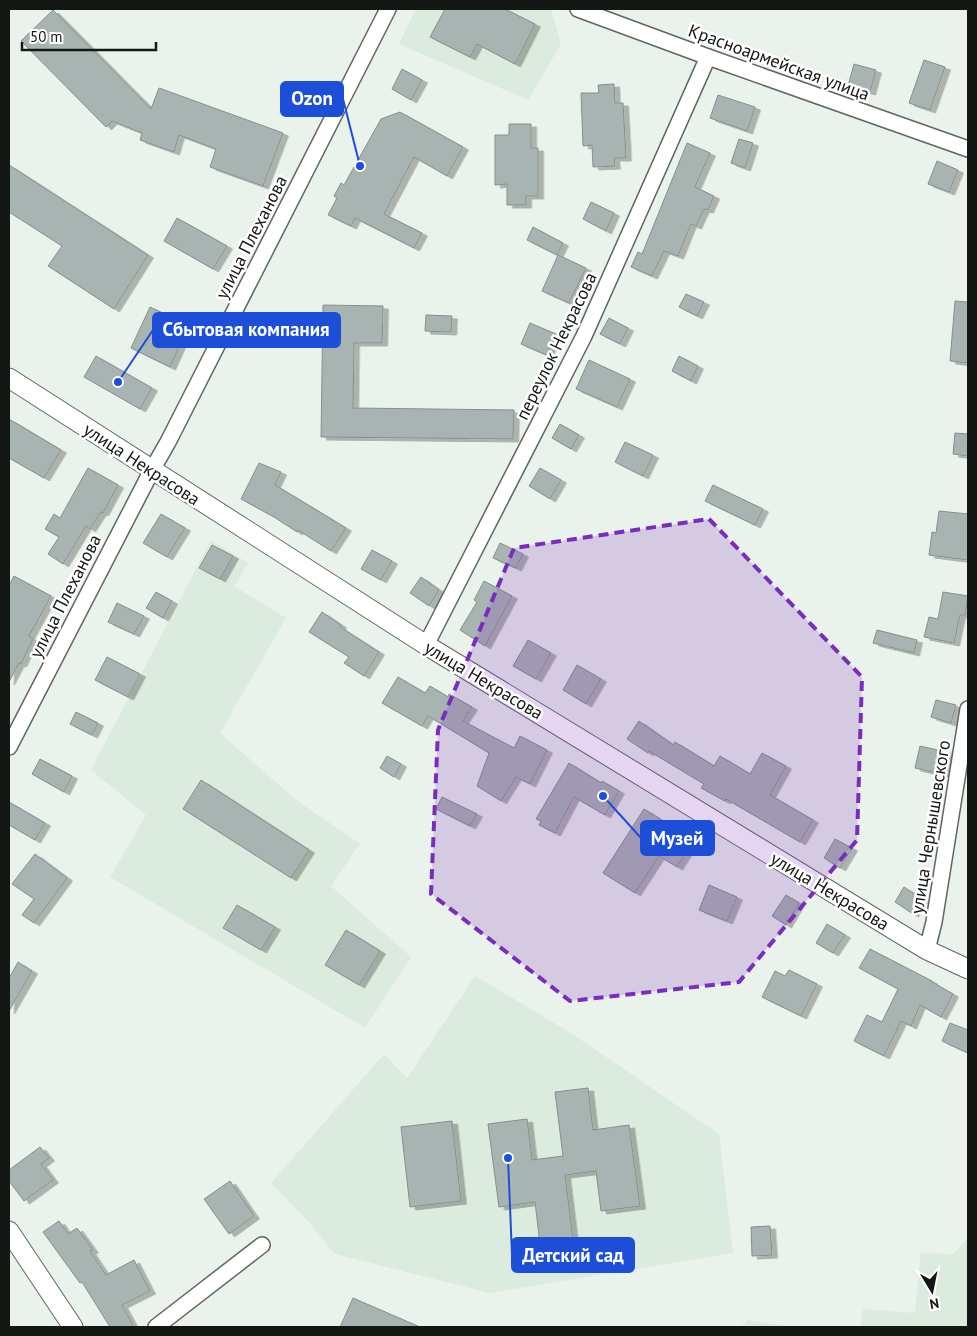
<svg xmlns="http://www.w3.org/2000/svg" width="977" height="1336" font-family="'PT Sans',sans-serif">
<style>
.built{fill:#dbebdd}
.building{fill:#a8b4b2;stroke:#84908e;filter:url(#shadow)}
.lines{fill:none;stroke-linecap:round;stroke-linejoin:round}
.minor-casing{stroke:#5f6760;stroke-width:18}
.tertiary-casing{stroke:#5f6760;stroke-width:21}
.minor{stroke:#fff;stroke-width:15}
.tertiary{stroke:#fff;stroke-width:19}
.marked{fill:#7b2cbf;fill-opacity:0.2;stroke:#7b2cbf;stroke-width:4;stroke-dasharray:10 6;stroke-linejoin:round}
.labels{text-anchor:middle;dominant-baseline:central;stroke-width:5;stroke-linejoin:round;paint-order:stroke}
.street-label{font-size:18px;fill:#141815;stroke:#fff}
.leader{fill:none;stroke:#1d4ed8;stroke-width:2}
.callout-dot{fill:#1d4ed8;stroke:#fff;stroke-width:2}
.callout{fill:#1d4ed8;stroke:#1d4ed8;stroke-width:2}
.callout-label{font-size:19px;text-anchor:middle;font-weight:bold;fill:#fff}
</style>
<defs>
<filter id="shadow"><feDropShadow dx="5.5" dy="3" stdDeviation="0" flood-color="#0004"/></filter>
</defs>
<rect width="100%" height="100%" fill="#eaf3eb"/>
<g class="built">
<polygon points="416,9 551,9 561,44 528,100 399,44"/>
<polygon points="211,540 248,563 234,586 286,618 220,733 295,799 360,844 331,886 411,957 365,1028 110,877 146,815 91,770"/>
<polygon points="475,976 571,1033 719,1134 733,1253 490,1293 335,1254 305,1218 271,1183 384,1054 407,1078"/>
<polygon points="968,1238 968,1327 860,1327 863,1309 915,1313 921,1253 953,1254"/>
<polygon points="748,1320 793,1327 740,1327"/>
</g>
<g class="building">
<polygon points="445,9 505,9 535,24 515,64 477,44 470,57 430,37"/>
<polygon points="53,10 151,109 159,88 283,133 263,186 210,167 216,149 179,135 174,152 140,140 142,133 112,121 106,127 21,41"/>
<polygon points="924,60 945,67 930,110 909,103"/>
<polygon points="854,64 876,70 870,92 848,86"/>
<polygon points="402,69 422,80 411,100 392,89"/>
<polygon points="614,84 615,103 623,103 626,158 614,158 615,166 593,167 592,145 583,146 581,93 599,93 598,85"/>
<polygon points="718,95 755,107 747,131 710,118"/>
<polygon points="400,112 463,147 447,176 414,157 384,214 422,233 414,248 355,218 351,226 328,215 337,198 334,196 341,183 344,185 381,119"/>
<polygon points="509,124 531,124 531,148 538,148 538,196 526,196 526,205 507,205 507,184 495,185 495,135 509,135"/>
<polygon points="739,139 753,143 745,168 731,163"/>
<polygon points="687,143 710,153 695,187 714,196 708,210 704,209 696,226 691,224 678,256 664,251 652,276 631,267 638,252 642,254"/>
<polygon points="937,161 958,170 949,192 928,184"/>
<polygon points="9,165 148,255 114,309 48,266 62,246 9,212"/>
<polygon points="591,202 614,213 606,231 583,219"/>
<polygon points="177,218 227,246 213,269 164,241"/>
<polygon points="533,227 563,243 557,255 527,240"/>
<polygon points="558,255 586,268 569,303 542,291"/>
<polygon points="686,294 704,302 697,316 679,307"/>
<polygon points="955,301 968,302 968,363 950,361"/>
<polygon points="323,305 383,306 382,343 354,343 353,408 514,410 513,439 321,437"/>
<polygon points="150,307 189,325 170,367 131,348"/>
<polygon points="426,315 452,316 451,332 425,331"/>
<polygon points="609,318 628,328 620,344 600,334"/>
<polygon points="530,323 556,334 547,355 521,344"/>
<polygon points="96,356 152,388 140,409 84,377"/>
<polygon points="679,356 698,366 691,381 672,371"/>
<polygon points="589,360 630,379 617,407 576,389"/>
<polygon points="9,419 61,450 44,478 9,458"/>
<polygon points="560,424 579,435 571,449 552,438"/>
<polygon points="955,433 968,434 968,456 953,454"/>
<polygon points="625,442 653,455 643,476 615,462"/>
<polygon points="259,463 281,472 275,485 346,528 331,551 298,530 297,532 274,517 241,499"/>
<polygon points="88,468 118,485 103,513 101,512 90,529 86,526 63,564 48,554 59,537 45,529 54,514 60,518"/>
<polygon points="540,468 561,480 550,499 529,486"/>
<polygon points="713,485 763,509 755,525 705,501"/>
<polygon points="939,511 968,514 968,560 929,555 932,532 936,533"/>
<polygon points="161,514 185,528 167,557 143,543"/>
<polygon points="500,543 523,554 516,568 493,558"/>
<polygon points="212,545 233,556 220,579 199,568"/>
<polygon points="372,550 392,561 381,580 361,569"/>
<polygon points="14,576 51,596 29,636 33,639 21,664 19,663 9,682 9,585"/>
<polygon points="421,577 439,590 429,606 410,593"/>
<polygon points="484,581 512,596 485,646 460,630 477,602 474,600"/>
<polygon points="156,592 172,601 163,618 146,608"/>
<polygon points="943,592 968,596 965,615 960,615 954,643 924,637 929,617 938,619"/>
<polygon points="117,603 144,616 134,634 108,622"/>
<polygon points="322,612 341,625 340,627 379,652 364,676 344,663 349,657 309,632"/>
<polygon points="877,630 917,640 914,653 873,643"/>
<polygon points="528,640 551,653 536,679 513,666"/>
<polygon points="107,657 140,674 128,697 95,680"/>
<polygon points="577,665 601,679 586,704 563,690"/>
<polygon points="398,677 425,693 430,686 448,697 449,694 472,707 463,721 514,748 520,736 547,750 530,784 516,777 501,801 477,786 489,753 428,716 422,726 382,703"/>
<polygon points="936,700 956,705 951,723 931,717"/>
<polygon points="76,712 98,723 92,735 70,724"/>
<polygon points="639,721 673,745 675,742 714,766 720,756 750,774 762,753 786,766 770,795 813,820 800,842 726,799 725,801 701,788 704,784 649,751 648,753 627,739"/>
<polygon points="920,746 951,753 946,775 915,768"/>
<polygon points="387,756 401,764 394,777 380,768"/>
<polygon points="40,759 72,776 64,792 32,774"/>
<polygon points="569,763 601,783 602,781 619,791 605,815 574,797 555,833 539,825 541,821 536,819"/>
<polygon points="201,780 309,850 291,878 183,809"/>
<polygon points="442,797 477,814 470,826 436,809"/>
<polygon points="9,802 45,823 35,840 9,825"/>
<polygon points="644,809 676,829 675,831 693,842 677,867 659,856 635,893 603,873"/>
<polygon points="835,839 852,848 840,868 824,858"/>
<polygon points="35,854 67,878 34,923 22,915 34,899 12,884"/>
<polygon points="709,885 737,897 727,921 699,910"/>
<polygon points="904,887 922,899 913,914 895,902"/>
<polygon points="786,895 799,903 786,925 772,916"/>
<polygon points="237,905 275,927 261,950 223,928"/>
<polygon points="827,924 845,935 833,953 816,943"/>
<polygon points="346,930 380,951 359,985 325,965"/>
<polygon points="870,949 932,981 932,982 953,994 941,1017 920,1005 911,1026 901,1021 884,1056 854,1041 867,1015 882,1022 898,989 859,968"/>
<polygon points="18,962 32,971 9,1011 9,978"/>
<polygon points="789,970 817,984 801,1016 762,997 775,971 785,976"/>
<polygon points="950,1023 968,1030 968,1053 942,1041"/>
<polygon points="588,1088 593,1130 629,1125 640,1206 601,1211 596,1171 565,1175 573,1240 540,1244 535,1202 499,1207 488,1124 527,1119 532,1160 563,1156 555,1092"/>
<polygon points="452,1121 461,1201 410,1207 401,1127"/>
<polygon points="40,1147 49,1158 41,1164 53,1180 24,1201 9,1181 9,1170"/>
<polygon points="230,1181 254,1216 229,1234 204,1199"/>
<polygon points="59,1221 68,1234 77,1228 93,1250 90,1251 106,1275 134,1260 150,1291 122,1305 134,1327 110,1327 82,1282 80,1283 43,1232"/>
<polygon points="770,1226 772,1255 752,1256 751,1227"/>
<polygon points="353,1298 420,1327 340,1327"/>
</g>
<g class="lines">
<g class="minor-casing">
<g id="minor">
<polyline points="578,9 708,57 968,149"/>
<polyline points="426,645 584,336 708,57"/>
<polyline points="9,747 152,470 168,442 388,9"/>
<polyline points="927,950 934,922 968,709"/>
<polyline points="156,1327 262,1245"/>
</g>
</g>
<g class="tertiary-casing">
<g id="tertiary">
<polyline points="9,378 426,645 927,950 968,969"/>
<polyline points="9,1231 73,1327"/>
</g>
</g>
<use href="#minor" class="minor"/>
<use href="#tertiary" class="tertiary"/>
</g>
<path class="marked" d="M709,519L862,677L857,840L739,982L570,1001L431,894L438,730L514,548Z"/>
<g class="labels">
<g class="street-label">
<text transform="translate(779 62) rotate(20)">Красноармейская улица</text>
<text transform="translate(251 237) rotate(-63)">улица Плеханова</text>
<text transform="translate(556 346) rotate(-64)">переулок Некрасова</text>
<text transform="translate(142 464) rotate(33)">улица Некрасова</text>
<text transform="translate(65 596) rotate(-63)">улица Плеханова</text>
<text transform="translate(484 680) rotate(31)">улица Некрасова</text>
<text transform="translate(930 827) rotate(-81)">улица Чернышевского</text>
<text transform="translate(830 891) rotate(31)">улица Некрасова</text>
</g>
</g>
<path class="leader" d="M360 166L343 99M118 382L153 330M603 796L641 838M508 1158L512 1255"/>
<g class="callout-dot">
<circle cx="360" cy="166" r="5"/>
<circle cx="118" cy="382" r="5"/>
<circle cx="603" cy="796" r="5"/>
<circle cx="508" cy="1158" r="5"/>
</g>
<g class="callout">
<rect x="281" y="82" width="62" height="34" rx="5"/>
<rect x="153" y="313" width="187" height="34" rx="5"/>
<rect x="641" y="821" width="73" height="34" rx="5"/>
<rect x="512" y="1238" width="122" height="34" rx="5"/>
</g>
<g class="callout-label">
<text x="312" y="105">Ozon</text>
<text x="246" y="336">Сбытовая компания</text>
<text x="677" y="845">Музей</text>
<text x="573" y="1262">Детский сад</text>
</g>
<rect width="977" height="1336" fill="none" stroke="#141815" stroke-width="20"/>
<g transform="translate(932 1291) rotate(170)" stroke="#ffffff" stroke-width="4" paint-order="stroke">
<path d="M0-4L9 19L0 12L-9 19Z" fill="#141815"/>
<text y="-8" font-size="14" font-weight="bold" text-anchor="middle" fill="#141815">N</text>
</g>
<path d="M22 42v8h134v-8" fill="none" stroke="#141815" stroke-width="2.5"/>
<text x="30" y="42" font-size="15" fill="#141815" stroke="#ffffff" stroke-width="4" paint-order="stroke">50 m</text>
</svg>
